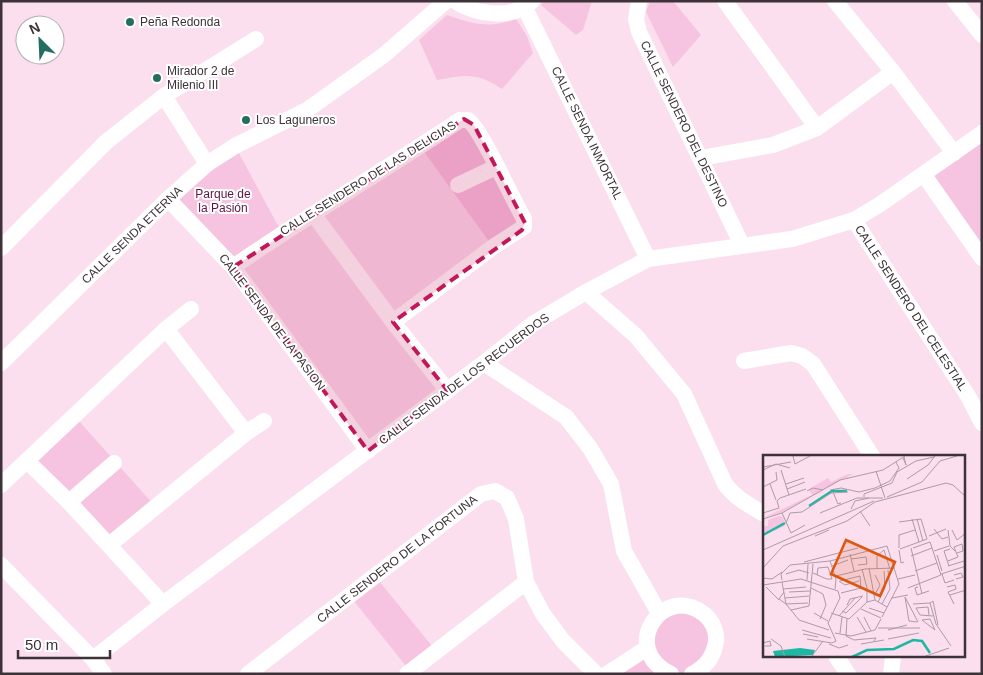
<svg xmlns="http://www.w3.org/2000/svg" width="983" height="675" font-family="Helvetica,sans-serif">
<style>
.green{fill:#f6c4e1}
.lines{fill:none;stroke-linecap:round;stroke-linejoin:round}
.minor{stroke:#fff;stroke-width:16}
.marked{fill:#c2185b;fill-opacity:0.2;stroke:#c2185b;stroke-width:4;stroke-dasharray:10 6;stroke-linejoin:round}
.poi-dot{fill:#256c61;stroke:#fff;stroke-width:2}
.labels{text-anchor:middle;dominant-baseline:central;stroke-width:4;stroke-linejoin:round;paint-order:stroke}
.poi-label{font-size:12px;fill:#3d3238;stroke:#fff;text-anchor:start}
.street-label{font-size:12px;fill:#3d3238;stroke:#fff}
.park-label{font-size:12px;fill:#5e1347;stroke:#fff}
.inset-river{fill:none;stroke:#1eb7a3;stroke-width:2.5}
.inset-road{fill:none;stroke:#af9aa6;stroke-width:1}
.view{fill:#df570e;fill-opacity:0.15;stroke:#df570e;stroke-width:2.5}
.inset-edge{fill:none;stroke:#3d3238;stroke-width:2.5}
</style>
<rect width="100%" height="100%" fill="#fbdfef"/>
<g class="green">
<polygon points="544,1 592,1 583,30 576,35 541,5"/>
<polygon points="650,1 673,1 701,35 673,67 646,12"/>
<path d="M447,15C473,24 490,29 516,19L527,36L533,53L502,89C476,72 466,75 437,80L419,40Z"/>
<polygon points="464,119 524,219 493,247 420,146"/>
<polygon points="982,133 982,258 924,175"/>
<polygon points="235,146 282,233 233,267 168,199"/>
<polygon points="79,421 153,504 108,540 33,463"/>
<polygon points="375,576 436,651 410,671 350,596"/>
<polygon points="685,605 716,638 692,674 671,674 661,669 655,674 608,674 647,648 648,627"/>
</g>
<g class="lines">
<g class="minor">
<path d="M455,1C476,15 513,20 532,1"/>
<polyline points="639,1 636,19 639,32 742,245"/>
<polyline points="725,1 817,128"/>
<polyline points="835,1 893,72 954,153"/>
<polyline points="955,1 982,35"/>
<polyline points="525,8 648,259"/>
<polyline points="164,96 207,164"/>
<polyline points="701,158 773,145 817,128 893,72"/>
<polyline points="924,175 982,258"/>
<polyline points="458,185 496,167"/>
<polyline points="168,199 233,267 368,451"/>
<polyline points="314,215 393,322 447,390"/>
<polyline points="854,220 968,396 982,423"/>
<polyline points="1,248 106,142 164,96 256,39"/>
<path d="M233,267C307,216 385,170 460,120H468C480,127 514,202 524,219V227L493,247L393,322"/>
<path d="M586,292L636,336L684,394L725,484C735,498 749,505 764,514"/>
<polyline points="166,329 246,433"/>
<polyline points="744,361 791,353 802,356 813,364 872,456"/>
<polyline points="1,363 168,199 207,164 235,146 307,110 384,55 446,1"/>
<polyline points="484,363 566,417 590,448 611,484 624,551 659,613"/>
<polyline points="27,461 69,502 163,604"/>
<polyline points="1,485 166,329 191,309"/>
<polyline points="69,502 114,463"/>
<polyline points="109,545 246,433 264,421"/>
<polyline points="1,565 93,659 104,674"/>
<polyline points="836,656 848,674"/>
<polyline points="93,659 163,604 484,363 534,323 586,292 648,259 792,239 854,220 879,205 982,133"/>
<polyline points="248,674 481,494 495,491 507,498 516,519 526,582 543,614 563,641 596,674"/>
<polyline points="407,674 526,582"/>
<polyline points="607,674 647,648"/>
<path d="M671,674C618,649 663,582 704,614C712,620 717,631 716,641C714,657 706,667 692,674"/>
<polyline points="891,674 893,656"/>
</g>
</g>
<path class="marked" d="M464,119L474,125L525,223L522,230L393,322L447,390L368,451L233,267Z"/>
<g class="poi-dot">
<circle cx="130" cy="22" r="5"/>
<circle cx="157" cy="78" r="5"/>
<circle cx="246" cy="120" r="5"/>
</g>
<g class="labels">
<g class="poi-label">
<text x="140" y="22">Peña Redonda</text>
<text x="167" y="71">Mirador 2 de<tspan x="167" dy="14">Milenio III</tspan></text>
<text x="256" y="120">Los Laguneros</text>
</g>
<g class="street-label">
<text transform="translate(684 124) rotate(64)">CALLE SENDERO DEL DESTINO</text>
<text transform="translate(587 133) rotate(64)">CALLE SENDA INMORTAL</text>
<text transform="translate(368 178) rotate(-32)">CALLE SENDERO DE LAS DELICIAS</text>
<text transform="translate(132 235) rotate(-44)">CALLE SENDA ETERNA</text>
<text transform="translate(911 308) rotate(57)">CALLE SENDERO DEL CELESTIAL</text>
<text transform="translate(272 322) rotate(53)">CALLE SENDA DE LA PASION</text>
<text transform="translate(464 379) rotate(-37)">CALLE SENDA DE LOS RECUERDOS</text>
<text transform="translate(397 559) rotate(-38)">CALLE SENDERO DE LA FORTUNA</text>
</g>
<g class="park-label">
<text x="223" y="194">Parque de<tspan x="223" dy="14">la Pasión</tspan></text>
</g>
</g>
<g transform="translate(763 455)">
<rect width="202" height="202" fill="#fbdfef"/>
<path d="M85,19H90L20,57L0,63L49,40L46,34L65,23L68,27ZM16,61L20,62L22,71L0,81V71H5V65Z" fill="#f6c4e1"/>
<path d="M37,193L52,195L50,200L12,202L10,196Z" fill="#1eb7a3"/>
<path class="inset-river" d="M46,51L69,36H84M0,80L22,68M89,202L104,195L131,194L150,185L159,186L167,198"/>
<path class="inset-road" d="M30,1L32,9L47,1M140,3L143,10L141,2M0,12L28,7M0,15L13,9L27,13M18,15L26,40M113,16L122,43M144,24L165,10L172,1M7,29L13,45M23,29L41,23M0,32L14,25L13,17M24,34L42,27M67,35L78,33L96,37L112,33L127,26L136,13L133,7M44,36L50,33L60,35M70,37L75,49L78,48M101,42V39L129,28L134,17L153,6L171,2M124,42L159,27L177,6L194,1M88,54L92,46L106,43M97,56L107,71M0,58L16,53L14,46L17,43L43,34M19,58L28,78L42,70M57,58L94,43H120M0,64L19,58L77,25L120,15L142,1M149,64L156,87M154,64L160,86M136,67L158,64L164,84L137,94M23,68L27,58L39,57L68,38L85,37M171,74L179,84L185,82M185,75L187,91L192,96M189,75L194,85L203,78M52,81L66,75M166,81L183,74M136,93V80L152,75M148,93L159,139M0,95L111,46M136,95L138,108L141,107M171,96L186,91M87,99L91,116M174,100L179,116M148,101L169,93M88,104L103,102L104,109L95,110M67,106L73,124L72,134M185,106L195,102L191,92L199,89L200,96L194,98M41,107L95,93M69,111L85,105M185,111L201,106M186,111L181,96L187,94M0,113L20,91L84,66L112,47L183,28L190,30L203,42M106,113L112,145M114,114V101L121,95L127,114M152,116L174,108M50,118L59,122L64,124H69L65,112L55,113L54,120M23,119L36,115L46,118M178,119L203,111M179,119L182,128L191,125M191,120L198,118L200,122L193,124M73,121L102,114L132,113M0,123L9,124L19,117M135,124L152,120M19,125L18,119L27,110L67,106L124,91L136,129L119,162M44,125L45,109M76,126L82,130L96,126M77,126L97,121L98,134M19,127L23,149L36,165L66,175M0,130L38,124L75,136L77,143L65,168L73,186L69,188L44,184M3,132L16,145M155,132L152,133L154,140L166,136M184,132L192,130L193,134L185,137L191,149M48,133L60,139L63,150L57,164M145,133L178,120L167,87L150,93M20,134L43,132M21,137L16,144L23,149M26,137L47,136M78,138L98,133M187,140L203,135M111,141L117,130L112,120M142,142L146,166L154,167M142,142L155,167M22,143L46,141M129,143L145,140M170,146L167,148L173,169L188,191M170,146L175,170M104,147L112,145L124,152M115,147L122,133L121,116M23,149L45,148M119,149L127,134L125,115M150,149L167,148M84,150L87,144L100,141M106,153L121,158M98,154L118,163M28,155L46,151L50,109M79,156L83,158L99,142M51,158L65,166M68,158L86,164L104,147V133L99,114M166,160L165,152L153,153L157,160L170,161M76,161L92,143M94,162L103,177M101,162L108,176M84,164L83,181L91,185L113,183L111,186M159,165L167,164L172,175M159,165L172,175M115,173H157M39,175L68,183M125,175L144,170M72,178L88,181L112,175L118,164M77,178L79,162M40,179L55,182M8,184L18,191L22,202M125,184L156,178M0,188L7,186L8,191H2M66,189L76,193L85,190M98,189L121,185M49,201L60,186M33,202H50M160,202L186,193"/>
<path class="view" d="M83,85L132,107L117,141L68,119Z"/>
<rect width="202" height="202" class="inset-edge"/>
</g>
<rect width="983" height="675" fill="none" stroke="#3d3238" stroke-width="5"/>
<g transform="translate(40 40) rotate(336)"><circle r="24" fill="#ffffff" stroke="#b1adaf"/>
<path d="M0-4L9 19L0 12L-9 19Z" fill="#256c61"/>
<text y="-8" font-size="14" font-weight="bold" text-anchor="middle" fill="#3d3238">N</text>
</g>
<path d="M18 650v8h92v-8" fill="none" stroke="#3d3238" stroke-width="2.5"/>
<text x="25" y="650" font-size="15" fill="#3d3238" stroke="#ffffff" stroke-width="4" paint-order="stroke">50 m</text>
</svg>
